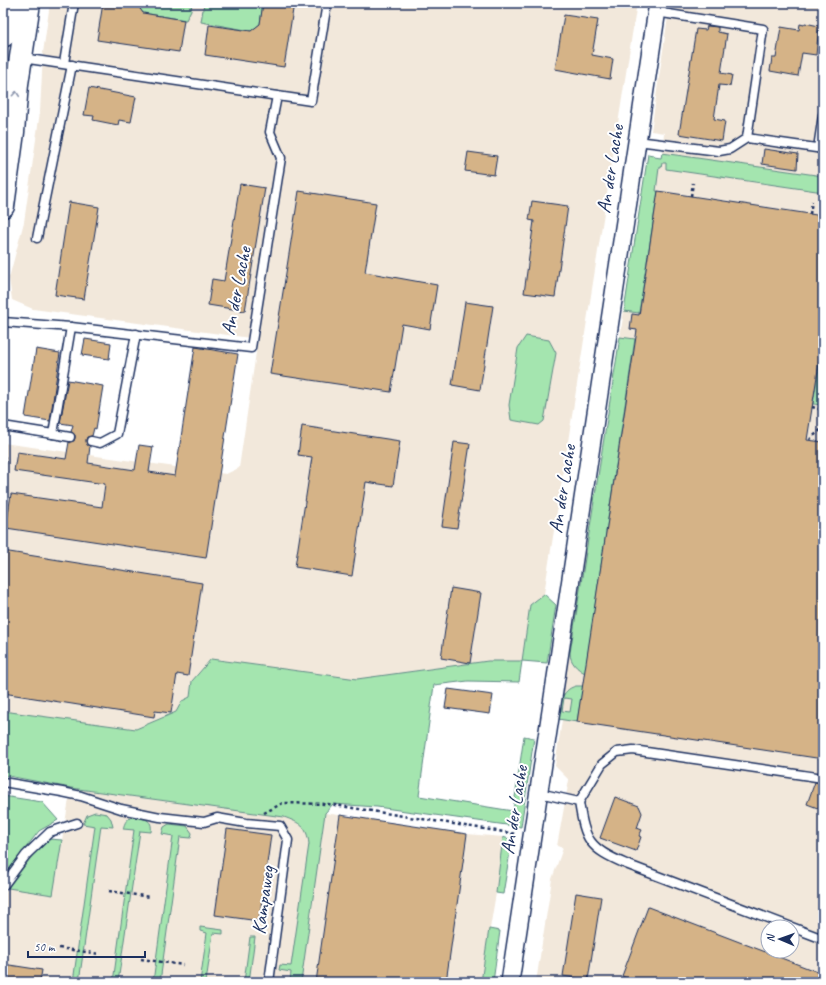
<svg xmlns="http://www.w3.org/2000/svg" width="826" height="985" font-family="Caveat,sans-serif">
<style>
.built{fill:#f2e8db;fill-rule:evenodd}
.green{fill:#a4e5af;stroke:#608a86;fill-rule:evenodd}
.building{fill:#d5b387;stroke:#1b2f5e}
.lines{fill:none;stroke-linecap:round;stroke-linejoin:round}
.lane-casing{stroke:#1b2f5e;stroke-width:11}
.street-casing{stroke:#1b2f5e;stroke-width:20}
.secondary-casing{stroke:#1b2f5e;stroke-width:25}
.path{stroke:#1b2f5e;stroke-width:2.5;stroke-dasharray:3 3;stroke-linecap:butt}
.lane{stroke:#fff;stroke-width:8}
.street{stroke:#fff;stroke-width:17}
.secondary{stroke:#fff;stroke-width:22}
.oneway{stroke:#8d97ae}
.labels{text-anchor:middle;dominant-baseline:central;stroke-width:4;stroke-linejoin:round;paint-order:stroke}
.street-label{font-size:20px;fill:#1b2f5e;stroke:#fff}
</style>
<rect width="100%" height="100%" fill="#fff"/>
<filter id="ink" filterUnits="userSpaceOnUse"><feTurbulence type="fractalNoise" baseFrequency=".025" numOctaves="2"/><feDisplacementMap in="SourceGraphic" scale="8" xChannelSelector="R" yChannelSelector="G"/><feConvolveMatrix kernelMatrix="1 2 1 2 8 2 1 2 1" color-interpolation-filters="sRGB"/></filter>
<g filter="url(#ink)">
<g class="built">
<polygon points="50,3 637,3 544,594 530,605 522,661 488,661 357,679 211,659 192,681 190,697 182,701 176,712 136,729 3,711 3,443 226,474 239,468 258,339 33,309 12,300 9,278 24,222 40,112 43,53"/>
<polygon points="670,3 823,3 823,176 662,153 664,133 651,131"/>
<path d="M647,158L666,163V169L823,192V982H536L552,879L563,848L557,846L569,780L555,766L562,720L558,719L620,337ZM768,927H792V951H768Z"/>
<polygon points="71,788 284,817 325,813 467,834 503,837 496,893 481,982 3,982 3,896 8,888 36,851 49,839 62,840"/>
</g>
<g class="green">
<polygon points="136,3 192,3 191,10 186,20 143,13"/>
<polygon points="204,3 263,3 260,24 251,31 201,22"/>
<polygon points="662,153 823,176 823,192 666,169 666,163 662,163 661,168 659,168 656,191 658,191 639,313 624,311 648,154 653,155 654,157 661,158"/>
<polygon points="526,336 549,340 556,353 544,421 539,425 511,420 509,405 518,348"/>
<path d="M620,337L635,339L585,673C577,669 570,662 570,653Z"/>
<polygon points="820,360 823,361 823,405 813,404"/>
<path d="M544,594L556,605L547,663L522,661L519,682L468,681L434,685L419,796L513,811L524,736L534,738L521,827L377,807L333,804L325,813L301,982H290L291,972L279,970L280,965L291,966L309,844C307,826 300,823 284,817L71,788L3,775V711L136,729L176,712L182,701L190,697L192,681L211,659L357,679L488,661H522L530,605Z"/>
<path d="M576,686H583L577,722L558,719C561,705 560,690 576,686ZM564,698L572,699L570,712L562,711Z"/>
<polygon points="3,796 42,802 58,820 39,831 3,877"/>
<polygon points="95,812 107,814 111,819 113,827 101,826 79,982 73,982 95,826 83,824 87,815"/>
<path d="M133,817C144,819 153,818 151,832L140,831L118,982H113L134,830L123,829C125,822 126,819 133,817Z"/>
<polygon points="169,824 187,826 192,833 191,838 180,837 160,982 153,982 173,836 162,834 164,827"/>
<polygon points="503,837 512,840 503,894 496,893"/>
<polygon points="49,839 62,840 53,895 8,888 36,851"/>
<polygon points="200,927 223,930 223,934 213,933 206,982 200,982 207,933 200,931"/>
<polygon points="489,929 500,931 493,982 481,982"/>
<polygon points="250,937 255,937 249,982 244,982"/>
</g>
<g class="building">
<polygon points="103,3 136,3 143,13 184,20 179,52 97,40"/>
<polygon points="263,3 294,3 284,67 205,55 209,25 251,31 260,24"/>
<polygon points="564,15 598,20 592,55 613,59 610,79 555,69"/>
<polygon points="805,23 819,26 816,55 802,53 798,76 770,71 772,58 776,58 781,27 799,30 800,24 804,25"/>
<polygon points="707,26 718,27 718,32 727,34 721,73 732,75 730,86 719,85 714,119 725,121 722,141 679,134 696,29 706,30"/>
<polygon points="89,88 136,97 131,122 119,120 118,125 93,120 94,116 84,115"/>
<polygon points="764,149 798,154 797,169 762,164"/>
<polygon points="468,152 497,156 494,175 465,171"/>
<polygon points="240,184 265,188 245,311 208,305 212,279 224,281"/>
<polygon points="299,191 376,203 365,272 437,285 430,329 402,324 391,392 270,374"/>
<polygon points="658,191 823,216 823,338 807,440 823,442 823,759 577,722 637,330 630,329 632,314 639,315"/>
<polygon points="532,201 568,206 555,297 524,293 534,221 529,220"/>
<polygon points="69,202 99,207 84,299 55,295"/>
<polygon points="465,302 493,306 480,390 452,385"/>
<polygon points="85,339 111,343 109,359 82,355"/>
<polygon points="195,347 238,354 206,558 6,528 11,494 102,507 105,484 14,471 17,452 66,459 69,442 74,441 75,438 75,435 71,432 73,425 60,423 68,380 103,386 96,429 94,428 92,436 87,437 86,440 87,445 90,446 88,463 135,470 139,445 153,447 149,472 175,476"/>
<polygon points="36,349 60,353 50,421 25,417"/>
<polygon points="302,426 400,441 393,486 366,482 352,576 295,567 312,457 298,455"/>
<polygon points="454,442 470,444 457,528 442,526"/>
<polygon points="3,551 202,583 188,676 177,674 171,713 155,711 154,717 3,693"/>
<polygon points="451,588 481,593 470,663 441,658"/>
<polygon points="448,689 493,695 490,714 445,708"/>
<polygon points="815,782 823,783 823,810 807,804"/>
<polygon points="615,797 639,806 642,813 637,828 642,830 639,836 641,837 636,851 600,838"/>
<polygon points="340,815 467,834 446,982 316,982"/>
<polygon points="227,829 271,835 259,921 215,915"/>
<polygon points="576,893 601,897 588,980 563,976"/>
<polygon points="648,907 823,974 823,982 637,982 622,976"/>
<polygon points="3,964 42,970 40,982 3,982"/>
</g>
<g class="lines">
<g class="lane-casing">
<g id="lane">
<polyline points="656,12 763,29 747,138"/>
<polyline points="22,58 311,101 327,3"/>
<polyline points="64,63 74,3"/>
<polyline points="637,141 719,151 730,149 747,138 823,149"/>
<polyline points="818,148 823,115"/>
<polyline points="37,238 72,65"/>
<polyline points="3,322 71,327 251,348 281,158 270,132 277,96"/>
<polyline points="3,426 53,434 71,327"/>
<polyline points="53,434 70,437"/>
<polyline points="91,441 100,443 117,434 136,334"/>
<polyline points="3,782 62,792 81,796 121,809 160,817 204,822 217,818 246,823 280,826 288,840 269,982"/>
<path d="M539,793L579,802C585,841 589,848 626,864L823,939"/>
<polyline points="579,802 602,764 617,752 633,750 823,778"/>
<polyline points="3,886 26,855 50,832 77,823"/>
</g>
</g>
<g class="street-casing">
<polyline id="street" points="510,982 658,3"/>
</g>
<g class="secondary-casing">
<g id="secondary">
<polyline points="3,36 8,3"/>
<polyline points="3,206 13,132 17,84 29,3"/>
</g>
</g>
<g class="path">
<polyline points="691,196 693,183"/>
<polyline points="810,214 812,201"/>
<polyline points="812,407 823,410"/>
<polyline points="810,440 811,438 823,428"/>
<polyline points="3,457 6,458 3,481"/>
<polyline points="264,813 283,803 328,804 516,834"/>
<polyline points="109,891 150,897"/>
<polyline points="59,948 100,954"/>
<polyline points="141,959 183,965"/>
</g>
<use href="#lane" class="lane"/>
<use href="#street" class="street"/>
<use href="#secondary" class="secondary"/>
</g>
<defs><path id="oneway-chevron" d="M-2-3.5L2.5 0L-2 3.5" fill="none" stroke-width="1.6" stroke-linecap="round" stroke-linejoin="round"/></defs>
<use class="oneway" href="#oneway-chevron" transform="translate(16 94) rotate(-85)"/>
</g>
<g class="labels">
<g class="street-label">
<text transform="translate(610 169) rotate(-81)">An der Lache</text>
<text transform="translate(236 291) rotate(-79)">An der Lache</text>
<text transform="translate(562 489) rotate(-81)">An der Lache</text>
<text transform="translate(514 810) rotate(-81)">An der Lache</text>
<text transform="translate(263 900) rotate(-82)">Kampaweg</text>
</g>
</g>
<rect width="826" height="985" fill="none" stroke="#fff" stroke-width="16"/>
<rect x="8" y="8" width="810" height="969" fill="none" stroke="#1b2f5e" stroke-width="1.5" filter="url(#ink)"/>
<g transform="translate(780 939) rotate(272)"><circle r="19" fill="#ffffff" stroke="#a4acbf"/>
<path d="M0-3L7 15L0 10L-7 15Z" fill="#1b2f5e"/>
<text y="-6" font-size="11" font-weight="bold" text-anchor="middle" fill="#1b2f5e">N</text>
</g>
<path d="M28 951v6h117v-6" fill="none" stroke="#1b2f5e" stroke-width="2"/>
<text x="34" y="951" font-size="12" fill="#1b2f5e" stroke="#ffffff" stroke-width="3" paint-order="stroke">50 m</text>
</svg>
